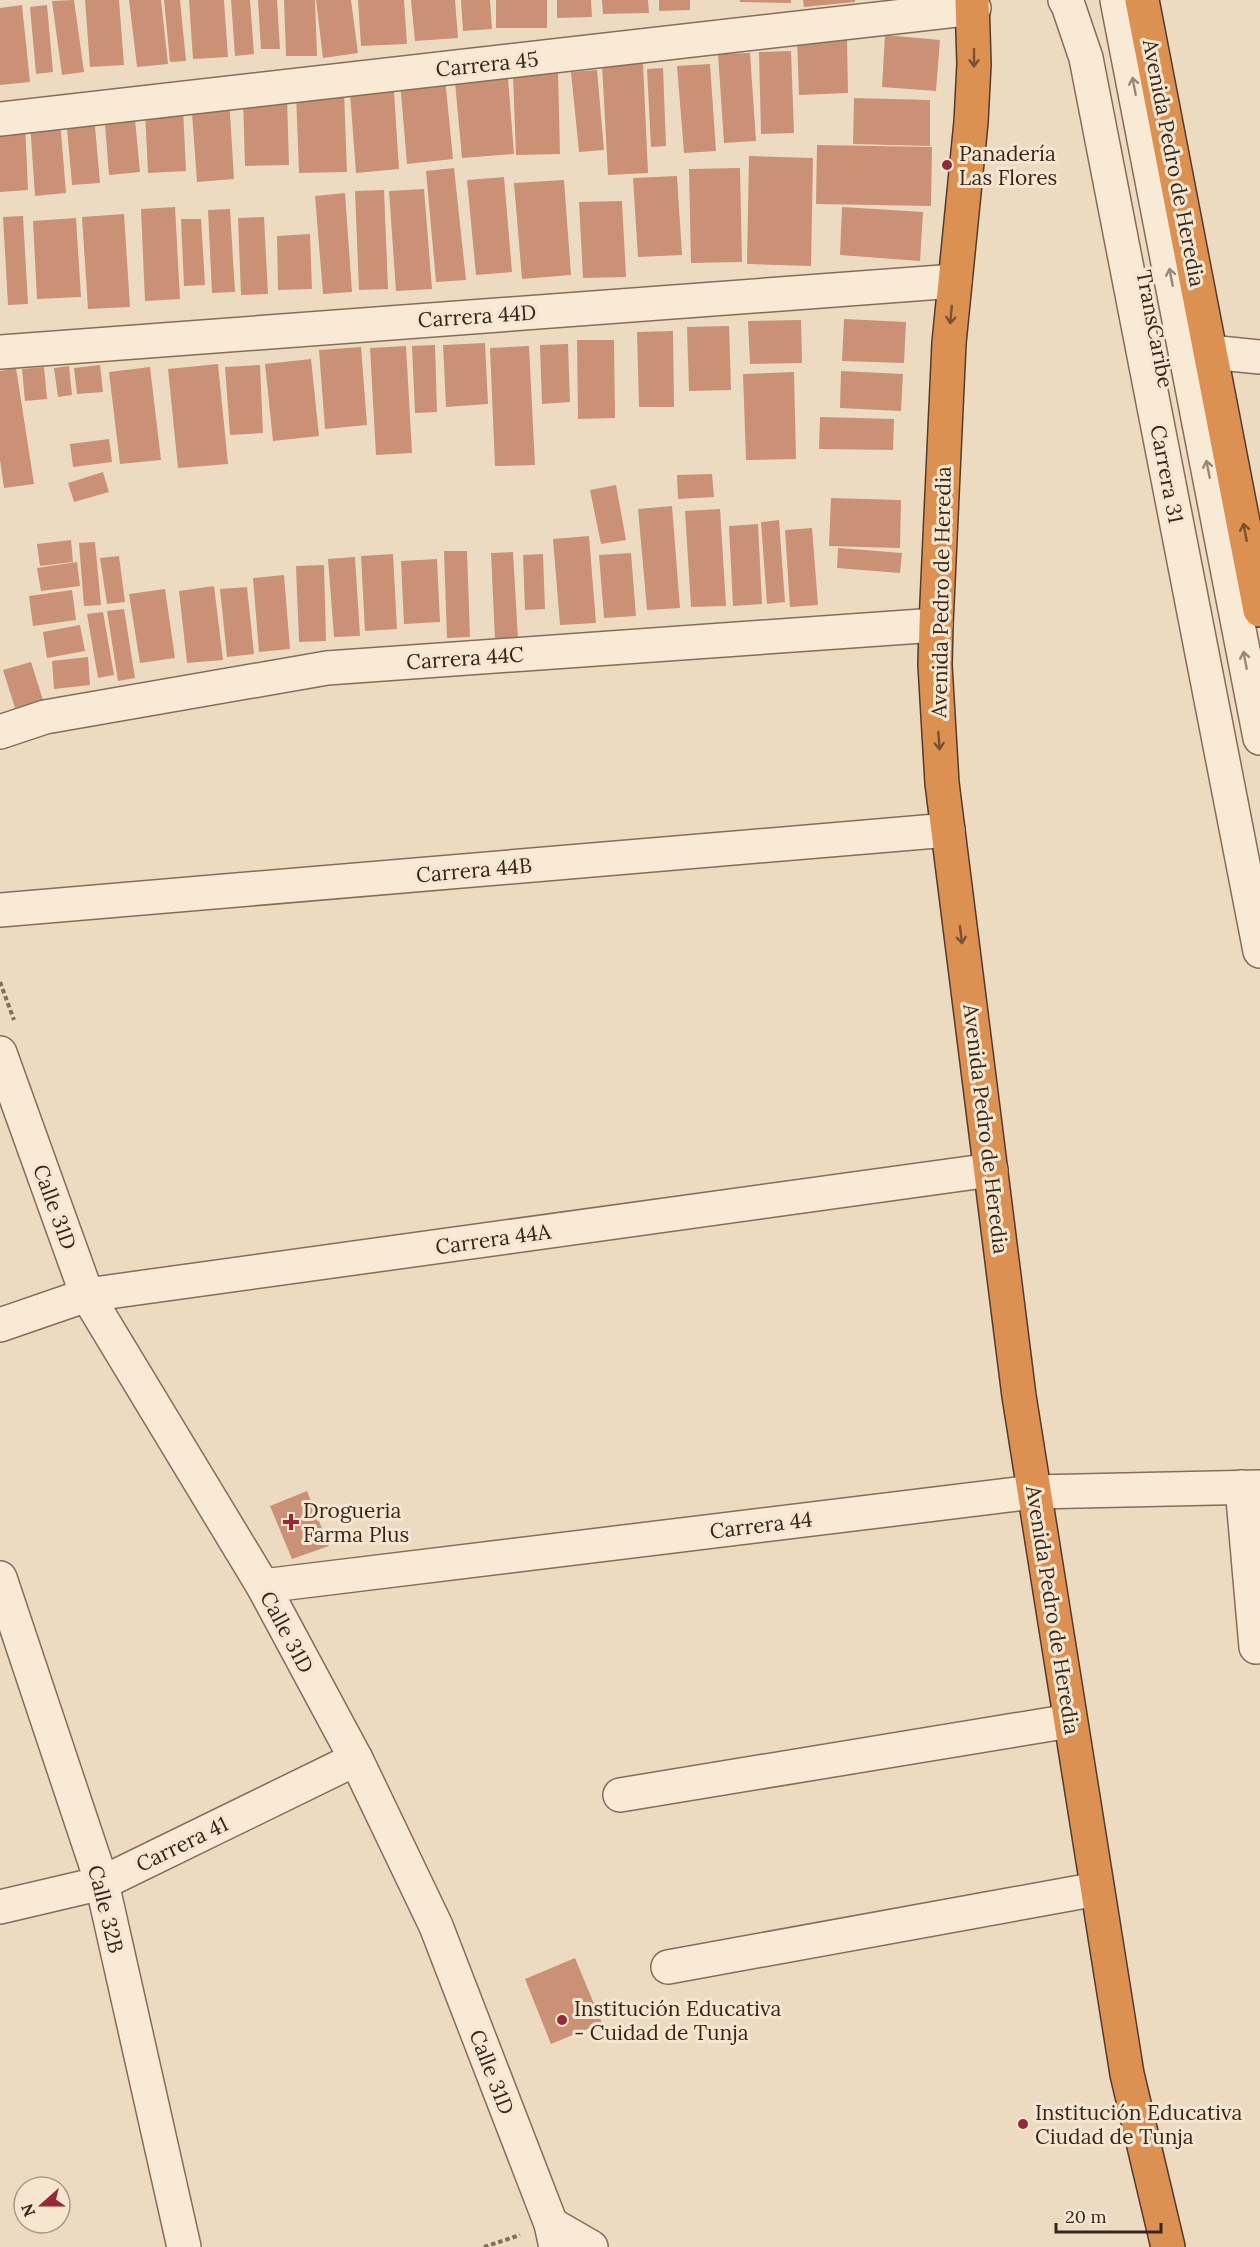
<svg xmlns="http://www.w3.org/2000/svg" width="1260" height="2247" font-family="Lora,serif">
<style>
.building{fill:#cb9177}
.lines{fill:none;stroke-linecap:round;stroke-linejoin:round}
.minor-casing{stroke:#866c59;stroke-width:36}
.highway-casing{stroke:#543b2d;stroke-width:36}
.path{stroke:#866c59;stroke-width:4;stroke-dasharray:4.5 3;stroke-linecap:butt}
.minor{stroke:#f8ead4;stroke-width:33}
.highway{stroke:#dc9152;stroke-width:33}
.oneway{stroke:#785132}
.oneway2{stroke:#978878}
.poi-dot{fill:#942a35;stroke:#f5e6d0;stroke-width:2}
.labels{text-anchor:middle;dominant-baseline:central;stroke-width:6;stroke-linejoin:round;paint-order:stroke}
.street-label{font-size:21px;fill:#36261d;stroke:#f5e6d0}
.poi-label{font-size:21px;fill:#36261d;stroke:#f5e6d0;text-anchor:start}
</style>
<rect width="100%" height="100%" fill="#eddbc1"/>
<g class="building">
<polygon points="74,0 84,72 62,75 52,1"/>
<polygon points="85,0 119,0 124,65 90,67"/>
<polygon points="129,0 161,0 168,64 137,67"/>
<polygon points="164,0 180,0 186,61 170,62"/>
<polygon points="189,0 224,0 228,57 193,59"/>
<polygon points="231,0 250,0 254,54 235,56"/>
<polygon points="258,0 277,0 280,49 261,49"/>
<polygon points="284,0 315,0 317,56 286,56"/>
<polygon points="316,0 351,0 358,53 323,58"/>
<polygon points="358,0 404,0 407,44 361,46"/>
<polygon points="411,0 455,0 458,38 415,41"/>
<polygon points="461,0 490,0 492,29 463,31"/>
<rect x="496" y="0" width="51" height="28"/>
<polygon points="557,0 591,0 592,17 557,18"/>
<polygon points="602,0 648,0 649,13 603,14"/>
<polygon points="659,0 690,0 690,10 659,11"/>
<polygon points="740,0 791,0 791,3 740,2"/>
<polygon points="803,0 855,0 855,2 804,7"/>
<polygon points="22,5 30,82 0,85 0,8"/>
<polygon points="47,5 53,72 36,74 30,7"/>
<polygon points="885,35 940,40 936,91 882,87"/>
<polygon points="847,38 848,93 799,95 797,39"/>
<polygon points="791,51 794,133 761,134 759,52"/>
<polygon points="750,53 756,141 724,143 718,54"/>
<polygon points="643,63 648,173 608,175 602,65"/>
<polygon points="710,64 716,151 684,153 677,66"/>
<polygon points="663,68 666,146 651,147 647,69"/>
<polygon points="597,70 604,150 579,152 571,72"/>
<polygon points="558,72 560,154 516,155 513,74"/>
<polygon points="393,77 399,169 356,173 349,80"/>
<polygon points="445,78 453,159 407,164 400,82"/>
<polygon points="508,78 514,154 462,158 455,82"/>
<polygon points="344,91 347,172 299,173 296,93"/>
<polygon points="287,96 289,165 245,166 243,98"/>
<polygon points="229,98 234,179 197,182 191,100"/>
<polygon points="854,98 930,100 930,146 853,144"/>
<polygon points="134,109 140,172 109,175 104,112"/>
<polygon points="183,109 186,171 148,173 145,111"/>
<polygon points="94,115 100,183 72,185 66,117"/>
<polygon points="60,120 66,193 35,196 30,123"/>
<polygon points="25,123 28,190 0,192 0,124"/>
<polygon points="817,145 932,147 931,206 816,204"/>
<polygon points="749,156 813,158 811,266 747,264"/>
<polygon points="454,168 466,280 436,282 426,171"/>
<polygon points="740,168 742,262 691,263 689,169"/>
<polygon points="677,176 682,255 638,257 633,178"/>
<polygon points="504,177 512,272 476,275 467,180"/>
<polygon points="564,180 571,275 522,279 514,183"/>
<polygon points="424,189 432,289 396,291 389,191"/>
<polygon points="384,190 388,289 359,290 355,191"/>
<polygon points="345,193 352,292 323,294 315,196"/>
<polygon points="622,201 626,277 583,278 579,202"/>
<polygon points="175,207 180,299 145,301 141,209"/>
<polygon points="842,207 923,212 920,261 840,255"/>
<polygon points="230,209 235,292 212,293 208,210"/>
<polygon points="124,214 130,307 88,309 82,217"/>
<polygon points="23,216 28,304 8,305 3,217"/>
<polygon points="264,217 268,294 241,295 238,218"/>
<polygon points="76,218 81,297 37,299 33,221"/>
<polygon points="181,219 201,219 205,285 184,286"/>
<polygon points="310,234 312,289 278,290 277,236"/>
<polygon points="844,319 906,322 904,363 842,361"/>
<polygon points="801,320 802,363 750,364 748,321"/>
<polygon points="729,326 731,390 689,391 687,327"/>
<polygon points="673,331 674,407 639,407 637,332"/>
<polygon points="577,340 614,340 615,418 578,419"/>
<polygon points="485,343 488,404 446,407 443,345"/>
<polygon points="568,344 570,402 542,404 540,345"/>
<polygon points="435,345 437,412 415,413 412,346"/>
<polygon points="406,346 412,453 376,455 370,348"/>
<polygon points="529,346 535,465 495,466 490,348"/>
<polygon points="361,347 367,425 325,429 319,350"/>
<polygon points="311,359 319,436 273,441 265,364"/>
<polygon points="218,364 228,464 178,468 168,369"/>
<polygon points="100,365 103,392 77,394 74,368"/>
<polygon points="260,365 263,433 230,435 225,367"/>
<polygon points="69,366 72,395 58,397 54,368"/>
<polygon points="44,367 47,399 25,401 22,369"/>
<polygon points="150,367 161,460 120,464 109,372"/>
<polygon points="16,368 34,484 4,488 0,460 0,371"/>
<polygon points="841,371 903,374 901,411 840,408"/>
<polygon points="794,372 796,459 746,460 743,374"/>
<polygon points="820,417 894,419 893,450 819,449"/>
<polygon points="109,439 112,462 73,467 70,444"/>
<polygon points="103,472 109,492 74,502 68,483"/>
<polygon points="712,474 714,497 678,499 677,475"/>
<polygon points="616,485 626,540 601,544 590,490"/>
<polygon points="831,498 901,500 900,548 829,546"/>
<polygon points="672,506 680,608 647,610 638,509"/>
<polygon points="720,509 726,606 691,607 685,511"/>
<polygon points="779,520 785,602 767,604 761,522"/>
<polygon points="758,524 762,604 733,606 729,526"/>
<polygon points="812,528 818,605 790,607 785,530"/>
<polygon points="589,536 596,623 560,625 553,539"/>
<polygon points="71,540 73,562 40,566 37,544"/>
<polygon points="95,542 101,605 84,606 79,543"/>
<polygon points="838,548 902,553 900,573 837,568"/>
<polygon points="444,551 467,551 470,637 447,638"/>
<polygon points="513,552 518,639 495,640 491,553"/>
<polygon points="631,553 636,616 604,618 599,555"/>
<polygon points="393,554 397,629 365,631 361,556"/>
<polygon points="543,554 545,609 525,610 523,555"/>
<polygon points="119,556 125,602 107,604 100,558"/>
<polygon points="355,557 360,636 334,637 328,559"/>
<polygon points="437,559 440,622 404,624 401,561"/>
<polygon points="77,562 80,586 41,591 37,568"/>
<polygon points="324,565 326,641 299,642 296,566"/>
<polygon points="284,575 290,649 259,652 253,578"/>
<polygon points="214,586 223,660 187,663 179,591"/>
<polygon points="247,587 254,654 227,657 220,589"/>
<polygon points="165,589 175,658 140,663 129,594"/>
<polygon points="72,590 76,620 33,626 29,596"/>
<polygon points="124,609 135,678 118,681 107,611"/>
<polygon points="103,612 114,675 98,678 87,614"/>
<polygon points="80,625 85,651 47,658 43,632"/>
<polygon points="88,657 90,685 54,689 52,661"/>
<polygon points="31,662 43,700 15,708 3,670"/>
<polygon points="307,1491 329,1546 292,1559 270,1506"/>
<polygon points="575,1958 602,2023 551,2044 525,1979"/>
</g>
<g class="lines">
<g class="minor-casing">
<g id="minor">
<polyline points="1065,0 1068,5 1086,58 1260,951"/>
<polyline points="1117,0 1260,738"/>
<polyline points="0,119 974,8"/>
<polyline points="0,352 955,281"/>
<polyline points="1210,352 1260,357"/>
<polyline points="0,732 45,717 327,668 936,625"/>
<polyline points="0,910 948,830"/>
<polyline points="0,1053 87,1295 263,1586 356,1759 436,1926 551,2224 556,2247"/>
<polyline points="0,1325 87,1295 991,1170"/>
<polyline points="1242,1487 1256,1647"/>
<polyline points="0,1578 102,1883 184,2247"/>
<polyline points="263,1586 1034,1492 1260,1487"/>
<polyline points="620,1795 1070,1721"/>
<polyline points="0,1907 102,1883 356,1759"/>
<polyline points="668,1967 1097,1889"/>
<polyline points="551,2224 591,2247"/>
</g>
</g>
<g class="highway-casing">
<g id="highway">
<polyline points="972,0 974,64 971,122 949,343 936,625 935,665 942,783 1019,1396 1127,2074 1168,2247"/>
<polyline points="1142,0 1260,610"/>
</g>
</g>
<g class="path">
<polyline points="0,982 14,1020"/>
<polyline points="484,2247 520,2235"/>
</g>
<use href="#minor" class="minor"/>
<use href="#highway" class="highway"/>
</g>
<defs><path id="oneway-shaft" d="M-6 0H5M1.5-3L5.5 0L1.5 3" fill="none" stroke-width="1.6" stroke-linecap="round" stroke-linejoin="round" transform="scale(1.5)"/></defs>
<g class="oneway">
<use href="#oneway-shaft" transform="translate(974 58) rotate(90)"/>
<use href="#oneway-shaft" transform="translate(951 315) rotate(95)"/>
<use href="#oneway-shaft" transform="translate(1245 532) rotate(-101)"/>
<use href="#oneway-shaft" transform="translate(939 741) rotate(86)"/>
<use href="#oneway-shaft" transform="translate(961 935) rotate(83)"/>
</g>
<g class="oneway2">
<use href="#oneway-shaft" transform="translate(1134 86) rotate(-101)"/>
<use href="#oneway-shaft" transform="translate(1171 277) rotate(-101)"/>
<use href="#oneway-shaft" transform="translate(1208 469) rotate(-101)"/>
<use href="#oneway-shaft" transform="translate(1245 660) rotate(-101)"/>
</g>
<g class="poi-dot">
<circle cx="947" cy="165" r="6"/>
<path d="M288 1513h6v6h6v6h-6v6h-6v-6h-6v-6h6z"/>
<circle cx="562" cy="2020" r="6"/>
<circle cx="1023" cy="2124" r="6"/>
</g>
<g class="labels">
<g class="street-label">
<text transform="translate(487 64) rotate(-6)">Carrera 45</text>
<text transform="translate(1174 163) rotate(79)">Avenida Pedro de Heredia</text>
<text transform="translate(477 316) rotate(-4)">Carrera 44D</text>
<text transform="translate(1155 329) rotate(79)">TransCaribe</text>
<text transform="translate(1167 474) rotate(79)">Carrera 31</text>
<text transform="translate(941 592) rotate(-89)">Avenida Pedro de Heredia</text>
<text transform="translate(465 658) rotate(-4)">Carrera 44C</text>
<text transform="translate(474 870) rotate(-5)">Carrera 44B</text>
<text transform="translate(986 1129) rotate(83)">Avenida Pedro de Heredia</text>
<text transform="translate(55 1207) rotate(70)">Calle 31D</text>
<text transform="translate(493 1239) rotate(-8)">Carrera 44A</text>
<text transform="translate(761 1525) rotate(-7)">Carrera 44</text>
<text transform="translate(1053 1610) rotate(81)">Avenida Pedro de Heredia</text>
<text transform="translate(287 1632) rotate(62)">Calle 31D</text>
<text transform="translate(182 1844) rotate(-26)">Carrera 41</text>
<text transform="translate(106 1909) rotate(76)">Calle 32B</text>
<text transform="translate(492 2072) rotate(69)">Calle 31D</text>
</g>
<g class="poi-label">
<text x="959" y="153">Panadería<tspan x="959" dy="24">Las Flores</tspan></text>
<text x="303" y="1510">Drogueria<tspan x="303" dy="24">Farma Plus</tspan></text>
<text x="574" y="2008">Institución Educativa<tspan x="574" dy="24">- Cuidad de Tunja</tspan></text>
<text x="1035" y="2112">Institución Educativa<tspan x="1035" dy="24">Ciudad de Tunja</tspan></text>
</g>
</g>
<g transform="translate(42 2205) rotate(249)"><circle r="28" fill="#f5e6d0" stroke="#a99988" stroke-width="1.5"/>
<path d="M0-4.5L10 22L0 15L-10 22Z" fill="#942a35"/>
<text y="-9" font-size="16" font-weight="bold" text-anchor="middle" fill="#36261d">N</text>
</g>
<path d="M1056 2223v9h105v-9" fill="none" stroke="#36261d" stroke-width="3"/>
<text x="1065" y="2223" font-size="18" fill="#36261d" stroke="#f5e6d0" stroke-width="4.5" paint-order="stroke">20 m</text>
</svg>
